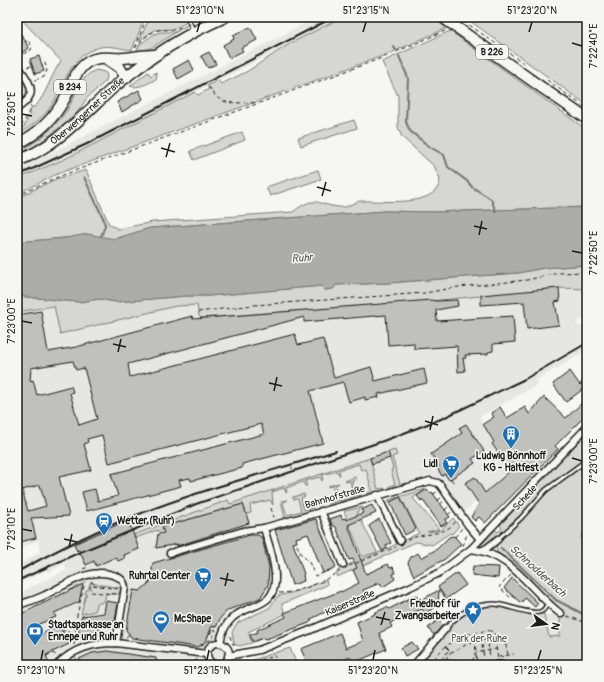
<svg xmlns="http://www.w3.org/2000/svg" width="604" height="682" font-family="Pangolin,sans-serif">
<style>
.built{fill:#e6e6e2;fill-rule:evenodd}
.green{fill:#d6d6d2;stroke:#797977}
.water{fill:#acaca9;stroke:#727271}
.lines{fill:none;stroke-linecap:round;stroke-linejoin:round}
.stream{stroke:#727271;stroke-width:2}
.building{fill:#c0c0bd;stroke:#1c1c1c;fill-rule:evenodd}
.lane-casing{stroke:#1c1c1c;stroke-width:6}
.street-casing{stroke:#1c1c1c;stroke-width:9}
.primary-casing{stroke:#1c1c1c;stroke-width:13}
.path{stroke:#1c1c1c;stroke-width:1;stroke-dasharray:4 3;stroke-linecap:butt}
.lane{stroke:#f6f6f2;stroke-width:3}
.street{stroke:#f6f6f2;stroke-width:6}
.primary{stroke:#f6f6f2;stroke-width:10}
.rail{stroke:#1c1c1c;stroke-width:2}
.primary-bridge-casing{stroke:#1c1c1c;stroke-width:13;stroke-linecap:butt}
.path-bridge{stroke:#1c1c1c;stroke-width:1;stroke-dasharray:4 3;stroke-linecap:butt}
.primary-bridge{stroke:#f6f6f2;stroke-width:10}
.ticks{fill:none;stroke:#1c1c1c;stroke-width:1.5}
.labels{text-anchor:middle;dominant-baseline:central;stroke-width:3;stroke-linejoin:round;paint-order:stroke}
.shield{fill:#f6f6f2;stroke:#5d5d5c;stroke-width:1}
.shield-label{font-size:9px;font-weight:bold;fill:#1c1c1c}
.street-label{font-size:10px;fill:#1c1c1c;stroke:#f6f6f2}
.poi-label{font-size:10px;font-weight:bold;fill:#1c1c1c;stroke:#f6f6f2;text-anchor:end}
.park-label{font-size:10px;fill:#545453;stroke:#f6f6f2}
.water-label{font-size:11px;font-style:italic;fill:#565654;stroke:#f6f6f2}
.neatline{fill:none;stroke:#1c1c1c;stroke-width:1.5}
.ticks-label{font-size:10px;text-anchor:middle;fill:#1c1c1c}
</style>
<rect width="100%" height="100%" fill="#f6f6f2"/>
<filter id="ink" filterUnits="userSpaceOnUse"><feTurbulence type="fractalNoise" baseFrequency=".025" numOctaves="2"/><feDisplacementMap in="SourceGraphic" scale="8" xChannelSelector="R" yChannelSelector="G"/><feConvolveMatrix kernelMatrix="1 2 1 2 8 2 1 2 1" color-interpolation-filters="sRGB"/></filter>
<g filter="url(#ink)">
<g class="built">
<polygon points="318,17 343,17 67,158 17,179 17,168 63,147"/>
<path d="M559,288L587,289V316L576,323L580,327L587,322V351L536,380L539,384L479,417L494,442L492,444L499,455L502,454L511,467L508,470L506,469L504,472L505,473L485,493L475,477L466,483L477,501L463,513L442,483L433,478L262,527L271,567L270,588L262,599L231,611L235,622L230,631L227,643L235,655L229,656L227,660L220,664L17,665V595L25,590L67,570L64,564L48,573L46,570L17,585V566L40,552L38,541L41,539L17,550V312L54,306L60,334L176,306L197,305L199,316L201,318L431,301ZM228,500L229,504L242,500L162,527L136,538L134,535Z"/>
<polygon points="546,615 560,615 560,636 549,637"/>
</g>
<g class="green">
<path d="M19,17H71L74,22L89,17H145L132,50C122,49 110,45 101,47C68,54 65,87 49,109C40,120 29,128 18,135L25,125L32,107H35C47,93 51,75 61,61Z"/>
<polygon points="150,17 184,17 187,22 174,29 154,30 139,41"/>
<polygon points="343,17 432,17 447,28 388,54 57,174 17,194 17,179 67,158 195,92 198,95 209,89 207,86 218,80 221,84 246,72 291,43"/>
<polygon points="480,17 587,17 587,105 470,21"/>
<polygon points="187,25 153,47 135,54 140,44 154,34 161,32 175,32"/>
<path d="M450,31L587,130V207L433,212L385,211L150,228L115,239L76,237L17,242V198L56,179L86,170L109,224L118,229L153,222L293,212C317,192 320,208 344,207C350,206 356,201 362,201C383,200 438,209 440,179L434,166L402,137L398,127V96L382,62Z"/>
<path d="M96,70L105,72L107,75L106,81L87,98L77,113L71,119L37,145L17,155V151C38,143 54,128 67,110C76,97 79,76 96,70Z"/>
<polygon points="18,71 27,86 29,94 19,104 17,102 24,96 17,89 17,77 19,75"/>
<path d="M148,72L151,76L156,72L157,78C151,83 137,89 130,86Z"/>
<polygon points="354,120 357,128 301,146 298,138"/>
<polygon points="242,132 245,140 194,160 190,151"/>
<polygon points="318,170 321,179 270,196 266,187"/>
<polygon points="587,265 587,289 559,288 431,301 201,318 199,316 197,305 176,306 60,334 54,306 17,312 17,296 66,301 80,302 99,299 115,302 186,296 209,296 322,286 325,290 333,289 336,285 388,283 518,273 544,268"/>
<path d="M587,433V665H416C436,641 458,605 493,605C511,605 527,614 544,614L549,637L560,636V615L556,606L524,574L497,552L496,544L510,531L509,528L484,547L481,546L482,544L495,530L498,532L502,528L500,525Z"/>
<polygon points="395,450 397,455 392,457 400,484 407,483 390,488 390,486 395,485 391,470 393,469 388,452"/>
<polygon points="370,458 378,489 384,488 384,490 368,495 368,493 372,491 366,469 361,470 359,464 339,470 340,475 339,475 337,471 322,475 323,480 322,481 320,477 305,481 307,486 305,486 303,482 286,488 287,492 286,493 284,488 272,492 273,505 270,500 250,505 251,513 246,514 243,504 163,527 163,530 157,531 157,530 136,538 133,535 228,500 230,504"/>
<polygon points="355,477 357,479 352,481 356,496 361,495 362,496 328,506 328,504 337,501 332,486 328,487 328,486 339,483 335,486 339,501 354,497 350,481 346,482 345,481"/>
<polygon points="426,489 413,498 439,529 427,532 441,530 453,518 459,526 452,534 450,533 432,545 416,542 337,577 337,572 340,568 380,552 419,533 401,497 389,502 388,500"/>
<polygon points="304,494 305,496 301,498 304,510 313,508 314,510 285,518 281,501 287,500 283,503 287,515 301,511 298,499 293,499 293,497"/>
<polygon points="363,507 357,512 377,552 362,557 344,511"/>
<polygon points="326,580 327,585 282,604 285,614 248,632 252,643 239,646 234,644 232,632 237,623 269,608 278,596 294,592"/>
<polygon points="90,583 121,588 119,594 106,594 104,602 96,604 95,611 81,614 85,597 87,594 85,594 86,590 88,590"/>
<polygon points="290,648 297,665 237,665"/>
</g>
<polygon class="water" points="587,207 587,265 544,268 518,273 388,283 336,285 333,289 325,290 322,286 209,296 186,296 116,302 99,299 80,302 66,301 17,296 17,242 66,238 87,234 115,239 150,228 385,211 433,212"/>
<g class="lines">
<g class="stream">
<polyline points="393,46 396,50"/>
<polyline points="399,56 408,78 406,122 410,131 430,147 444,155 448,167 467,181 472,187 491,199 496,212"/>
<polyline points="84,177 104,220 105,226 101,236"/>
<polyline points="501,548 556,600 587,616"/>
</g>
</g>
<g class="building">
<polygon points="250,27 257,40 241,48 243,51 229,58 223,45 234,39 233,36"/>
<polygon points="21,34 29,48 21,53 17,47 17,36"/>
<polygon points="209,52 216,64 208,68 201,56"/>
<polygon points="39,56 44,71 35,74 30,59"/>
<polygon points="189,60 194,70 178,79 173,69"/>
<polygon points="139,90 143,99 122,112 117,102"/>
<polygon points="559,288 560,301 555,302 559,325 527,329 524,302 481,305 481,295"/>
<path d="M431,300L435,301L457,300L458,306L436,310L437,321L513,316L515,342L493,344V351L488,352V354L465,355L466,358H463L465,371L458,372L457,346L414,349V343L388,345L386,315L304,322V317L128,364L130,377L295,334L298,345L323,339L334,378L371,367L375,381L424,369L427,383L378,394L379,397L365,400V397L349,402L343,382L310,391L323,443L242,464V468L191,481L190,478L179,480L181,486L87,511L82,492L95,489L98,501L118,496L111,474L264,434L261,424L109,463L102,435L87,439L88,442L84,444L91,470L59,477L69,516L31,518L36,538L20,542L17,531V315L41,311L48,352L76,347L192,316L193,319ZM73,361L76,370L84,368L97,419L79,425L70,393L73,392L71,386L37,395L33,380L30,381L31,368ZM40,485L46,506L28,511L22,490Z"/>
<polygon points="570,371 580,385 587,375 587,386 566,402 553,384"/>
<polygon points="544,397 566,418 582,403 587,408 587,414 555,446 558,449 554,453 485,523 479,517 475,521 471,517 479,504 465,483 475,477 485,493 510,471 507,468 510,465 502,454 500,455 492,444 494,442 483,424 494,417 491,413 500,407 507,418 525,407 529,414"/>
<polygon points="466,424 484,451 472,459 475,463 449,480 445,474 442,476 437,468 439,466 431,454 462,433 459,428"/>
<polygon points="388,452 390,458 372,464 370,458"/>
<polygon points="427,489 430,493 432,492 450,517 445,520 447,523 441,526 422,499 421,501 417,496"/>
<polygon points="400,497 416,529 405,535 390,502"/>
<polygon points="243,504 249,523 177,546 178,544 156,548 158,534 164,533 162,527"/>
<polygon points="372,505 376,513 348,525 366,574 388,564 390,568 393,567 395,573 393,574 395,579 383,587 380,583 363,590 365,595 323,613 311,619 311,621 309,623 266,639 263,638 253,642 250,635 258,632 257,630 286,617 284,613 341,591 341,592 359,583 353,570 357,568 353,559 349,560 336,527 332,525 330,519 341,515 342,519 345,518 346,520 363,513 361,510"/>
<polygon points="316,519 336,567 323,573 308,534 296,538 297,542 293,543 304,574 303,575 304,581 292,585 275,530"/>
<polygon points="379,519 391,543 386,545 387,548 382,551 369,526"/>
<polygon points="128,520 139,549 124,555 125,558 118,561 116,557 96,566 94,561 86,565 79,550 77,551 74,544"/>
<polygon points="250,535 258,535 262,538 269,567 268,585 260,598 228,610 221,617 216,627 212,626 206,641 198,647 132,638 126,630 133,590 140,591 150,582 153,563"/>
<polygon points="454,536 461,544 445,559 414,576 408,563 411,557 418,553 421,558 437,549 449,537"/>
<polygon points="473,566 499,567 498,578 472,575"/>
<polygon points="457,573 466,585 446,599 438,587"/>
<polygon points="512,578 538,603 535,607 525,598 521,603 504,588"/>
<polygon points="83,584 79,602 54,613 56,617 29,628 35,638 59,625 69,644 46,655 48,661 45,665 17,665 17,616"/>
<polygon points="439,590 438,606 425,613 422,609 402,617 390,623 392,627 379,633 386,649 353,663 350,657 331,665 308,665 301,649 340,633 346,648 363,641 357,622 375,614 374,613 387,607 389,609 416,595 419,601"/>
<polygon points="106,601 118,603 115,622 101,620 98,622 100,634 80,638 78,625 82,616 104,613"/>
<polygon points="438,620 443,625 434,635 428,628"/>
<polygon points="412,642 418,649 405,656 401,648"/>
<polygon points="107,651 156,658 157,665 82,665 79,659 92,653"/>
</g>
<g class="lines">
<g class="lane-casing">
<g id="lane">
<polyline points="187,17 193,30"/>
<polyline points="498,539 521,518 546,490 587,460"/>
<path d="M446,628C458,614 474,604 494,604C506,604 533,617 542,611C544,610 546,606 548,604"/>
<polyline points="488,665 499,663 509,665"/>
</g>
</g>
<g class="street-casing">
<g id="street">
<path d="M17,65C22,72 36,88 29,97C27,102 21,105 17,109"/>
<polyline points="377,495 400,541"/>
<polyline points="321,511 343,565"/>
<path d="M471,549C513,554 530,591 561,614"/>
<polyline points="481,551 487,548 498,539"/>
<polyline points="170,553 243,531 264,528 430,481 438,483 441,486 468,525 480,539"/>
<path d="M17,606C26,602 35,600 43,596C65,586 88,567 113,575C120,577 124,580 125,587L116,643"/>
<path d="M220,643C228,594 277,620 275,576C275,560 268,543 264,528"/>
<circle cx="218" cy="654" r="11"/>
<polyline points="228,656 259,650 308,631 410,587 439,573 471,549 587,427"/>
<path d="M57,665C74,648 93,643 116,643L207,654"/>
<polyline points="414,665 446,628"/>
</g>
</g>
<g class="primary-casing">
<g id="primary">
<polyline points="107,59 120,68 126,78"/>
<polyline points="541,87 587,119"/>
<path d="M17,144C38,134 54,119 65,98C71,86 76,69 88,62C99,55 112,59 124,58C134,57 144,55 155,55"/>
<path id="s1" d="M17,161C56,147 84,114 114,87C148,58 184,35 225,17"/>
</g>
</g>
<g class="path">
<polyline points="194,20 201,17"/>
<polyline points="464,22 476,17"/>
<path d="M135,48C141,41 149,32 159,30C171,29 172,32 184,26"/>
<polyline points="135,48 147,17"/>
<polyline points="17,57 31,50 32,47 28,40 25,42"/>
<polyline points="27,67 32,66"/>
<polyline points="35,80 44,77 47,70 45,63 42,64"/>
<path d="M208,88H210C221,109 237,101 257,103"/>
<polyline points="17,132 25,120 31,106"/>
<polyline points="17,196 55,178 382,58 447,30"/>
<polyline points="198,312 254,305 425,293 458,287 527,280 558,273 587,272"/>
<polyline points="291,468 293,468"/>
<polyline points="451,479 454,483"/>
<polyline points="433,494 437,492"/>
<polyline points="438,500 441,498"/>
<polyline points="440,504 444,501"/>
<polyline points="271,508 274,518"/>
<polyline points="445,510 448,507"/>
<polyline points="448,515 451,512"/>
<path d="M587,531H584C579,539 583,552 587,560"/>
<polyline points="455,537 462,528"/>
<path d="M407,540C423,532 445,537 456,521"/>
<polyline points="297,545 301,554 309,562 315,576 336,568"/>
<polyline points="463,546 467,534"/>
<polyline points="349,566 396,547"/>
<polyline points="83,569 88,567"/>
<polyline points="511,575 499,587 511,598 513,596"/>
<polyline points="90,582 93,582 90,587 91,592 117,594"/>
<polyline points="93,585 118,589"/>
<polyline points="374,585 378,582"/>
<path d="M279,593C299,593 323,582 340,571"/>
<polyline points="567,616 587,623"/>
<polyline points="62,632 67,629 73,640"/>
<polyline points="230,636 232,643 237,647"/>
<polyline points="126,637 130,634"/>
<polyline points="487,637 490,657"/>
<polyline points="504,637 508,655"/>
<polyline points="481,638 484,658"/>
<polyline points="475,639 476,653"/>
<polyline points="74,645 77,615 85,582"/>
<polyline points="201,646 213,637 216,630 212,629 210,635 207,636"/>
<polyline points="446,647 452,653 469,643 489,639"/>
<polyline points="476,655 477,662"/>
<polyline points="46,656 53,653 57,656"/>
<polyline points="499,657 514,654"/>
<polyline points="76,658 78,665"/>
<polyline points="446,658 450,661"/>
<polyline points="196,659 199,665"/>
<polyline points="440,661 445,665"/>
<polyline points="460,661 462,665"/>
<polyline points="45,664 46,665"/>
<polyline points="454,664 455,665"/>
<polyline points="231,665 238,662"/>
<polyline points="240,665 276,656 270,665"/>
<path d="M430,665C440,647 459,635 479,632C484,631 490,629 494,633L498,659"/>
<polyline points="437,665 449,650"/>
<polyline points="441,665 451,652"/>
<polyline points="447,665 452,659"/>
<polyline points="466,665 473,660 475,653 496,649"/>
</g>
<use href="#lane" class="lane"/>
<use href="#street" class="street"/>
<use href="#primary" class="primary"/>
<g class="rail">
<polyline points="17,176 87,144 334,17"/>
<path d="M17,572C55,551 94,531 134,516C200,490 269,472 336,451"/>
<polyline points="17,581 78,553 196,504 383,441 441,419 525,379 587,343"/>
</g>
<g class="primary-bridge-casing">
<polyline id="primary-bridge" points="442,17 541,87"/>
</g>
<g class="path-bridge">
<polyline points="458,17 525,64"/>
<polyline points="547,80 587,109"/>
</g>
<use href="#primary-bridge" class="primary-bridge"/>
</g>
</g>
<path class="ticks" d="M197,32L200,22M363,32L366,22M529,32L532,22M572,43L582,46M22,114L32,116M161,148L175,152M166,157L170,143M317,187L331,191M322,196L326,182M474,226L487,229M479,235L482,221M572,251L582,253M22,321L32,323M113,344L126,347M118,352L121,339M269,383L282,386M274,391L277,377M425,421L438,425M430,430L433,416M572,458L582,461M22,529L32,531M64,539L77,542M69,547L72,534M220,578L234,581M225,586L228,573M376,617L390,620M381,625L385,612M41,660L43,650M207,660L209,650M373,660L375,650M538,660L541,650"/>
<defs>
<g id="building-pin" transform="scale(0.9)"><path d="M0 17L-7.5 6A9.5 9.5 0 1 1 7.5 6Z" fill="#1f6fb2" stroke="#f6f6f2"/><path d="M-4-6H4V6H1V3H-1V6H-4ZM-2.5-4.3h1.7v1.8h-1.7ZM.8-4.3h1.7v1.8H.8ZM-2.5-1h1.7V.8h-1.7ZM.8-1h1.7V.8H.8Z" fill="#fff"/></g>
<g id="supermarket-pin" transform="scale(0.9)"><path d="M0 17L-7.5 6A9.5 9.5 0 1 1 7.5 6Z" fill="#1f6fb2" stroke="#f6f6f2"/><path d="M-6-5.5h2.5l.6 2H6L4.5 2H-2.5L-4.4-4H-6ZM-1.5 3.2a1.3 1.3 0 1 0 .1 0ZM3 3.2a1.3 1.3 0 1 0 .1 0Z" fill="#fff"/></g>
<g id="station-pin" transform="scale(0.9)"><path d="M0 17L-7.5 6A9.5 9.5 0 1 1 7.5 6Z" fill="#1f6fb2" stroke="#f6f6f2"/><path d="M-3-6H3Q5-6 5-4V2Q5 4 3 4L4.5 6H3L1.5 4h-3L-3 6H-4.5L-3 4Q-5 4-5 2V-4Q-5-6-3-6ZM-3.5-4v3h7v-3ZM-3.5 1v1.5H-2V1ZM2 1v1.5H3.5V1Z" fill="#fff"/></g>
<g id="sight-pin" transform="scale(0.9)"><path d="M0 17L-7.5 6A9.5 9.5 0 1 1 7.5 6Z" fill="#1f6fb2" stroke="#f6f6f2"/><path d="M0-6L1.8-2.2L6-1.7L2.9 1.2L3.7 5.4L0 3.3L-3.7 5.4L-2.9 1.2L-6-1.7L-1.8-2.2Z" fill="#fff"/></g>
<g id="stadium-pin" transform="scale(0.9)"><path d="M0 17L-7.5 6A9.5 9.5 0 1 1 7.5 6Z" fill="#1f6fb2" stroke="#f6f6f2"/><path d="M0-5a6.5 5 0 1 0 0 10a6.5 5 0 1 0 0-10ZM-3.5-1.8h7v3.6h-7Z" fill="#fff"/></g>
<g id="bank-pin" transform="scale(0.9)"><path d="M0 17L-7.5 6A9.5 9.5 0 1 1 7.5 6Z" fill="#1f6fb2" stroke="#f6f6f2"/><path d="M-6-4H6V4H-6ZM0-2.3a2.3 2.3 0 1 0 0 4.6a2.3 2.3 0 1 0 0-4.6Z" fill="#fff"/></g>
</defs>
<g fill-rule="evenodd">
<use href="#building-pin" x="511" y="434"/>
<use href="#supermarket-pin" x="451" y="464"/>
<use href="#station-pin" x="104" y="521"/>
<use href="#supermarket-pin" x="203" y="576"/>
<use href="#sight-pin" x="473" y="610"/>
<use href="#stadium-pin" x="161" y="619"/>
<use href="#bank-pin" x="35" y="631"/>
</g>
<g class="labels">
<g class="shield">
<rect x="476" y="45" width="32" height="14" rx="3"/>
<rect x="54" y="80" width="32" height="14" rx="3"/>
</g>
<g class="shield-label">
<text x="492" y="52">B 226</text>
<text x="70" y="87">B 234</text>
</g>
<g class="street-label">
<text stroke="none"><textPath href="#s1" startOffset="87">Oberwengerner Straße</textPath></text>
<text transform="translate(335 497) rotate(-16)">Bahnhofstraße</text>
<text transform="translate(525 498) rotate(-48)">Schede</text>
<text transform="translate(350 603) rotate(-23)">Kaiserstraße</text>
</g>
<g class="poi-label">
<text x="511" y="456" text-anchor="middle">Ludwig Bönnhoff<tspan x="511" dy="12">KG - Haltfest</tspan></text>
<text x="438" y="464">Lidl</text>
<text x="117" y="521" text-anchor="start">Wetter (Ruhr)</text>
<text x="190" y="576">Ruhrtal Center</text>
<text x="460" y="604">Friedhof für<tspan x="460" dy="12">Zwangsarbeiter</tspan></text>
<text x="174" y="619" text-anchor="start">McShape</text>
<text x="48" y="625" text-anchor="start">Stadtsparkasse an<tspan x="48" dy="12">Ennepe und Ruhr</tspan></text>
</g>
<g class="park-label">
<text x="479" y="639">Park der Ruhe</text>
</g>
<g class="water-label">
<text transform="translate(302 258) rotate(-4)">Ruhr</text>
<text transform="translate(538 571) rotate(42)">Schnodderbach</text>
</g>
</g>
<rect width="604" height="682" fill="none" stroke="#f6f6f2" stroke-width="44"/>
<g transform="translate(546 624) rotate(104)" stroke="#f6f6f2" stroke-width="3" paint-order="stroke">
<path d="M0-3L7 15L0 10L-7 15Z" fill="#1c1c1c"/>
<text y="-6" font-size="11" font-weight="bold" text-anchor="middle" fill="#1c1c1c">N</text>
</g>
<rect x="22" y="22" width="560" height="638" class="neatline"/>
<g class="ticks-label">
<text x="200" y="14">51°23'10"N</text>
<text x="366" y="14">51°23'15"N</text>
<text x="532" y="14">51°23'20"N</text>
<text transform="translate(593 46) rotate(-90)" y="4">7°22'40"E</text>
<text transform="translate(11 114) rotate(-90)" y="4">7°22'50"E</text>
<text transform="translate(593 253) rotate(-90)" y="4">7°22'50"E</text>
<text transform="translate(11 321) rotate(-90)" y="4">7°23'00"E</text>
<text transform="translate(593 461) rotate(-90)" y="4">7°23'00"E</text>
<text transform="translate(11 529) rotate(-90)" y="4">7°23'10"E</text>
<text x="41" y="674">51°23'10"N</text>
<text x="207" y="674">51°23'15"N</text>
<text x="373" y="674">51°23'20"N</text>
<text x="538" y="674">51°23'25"N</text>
</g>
</svg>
